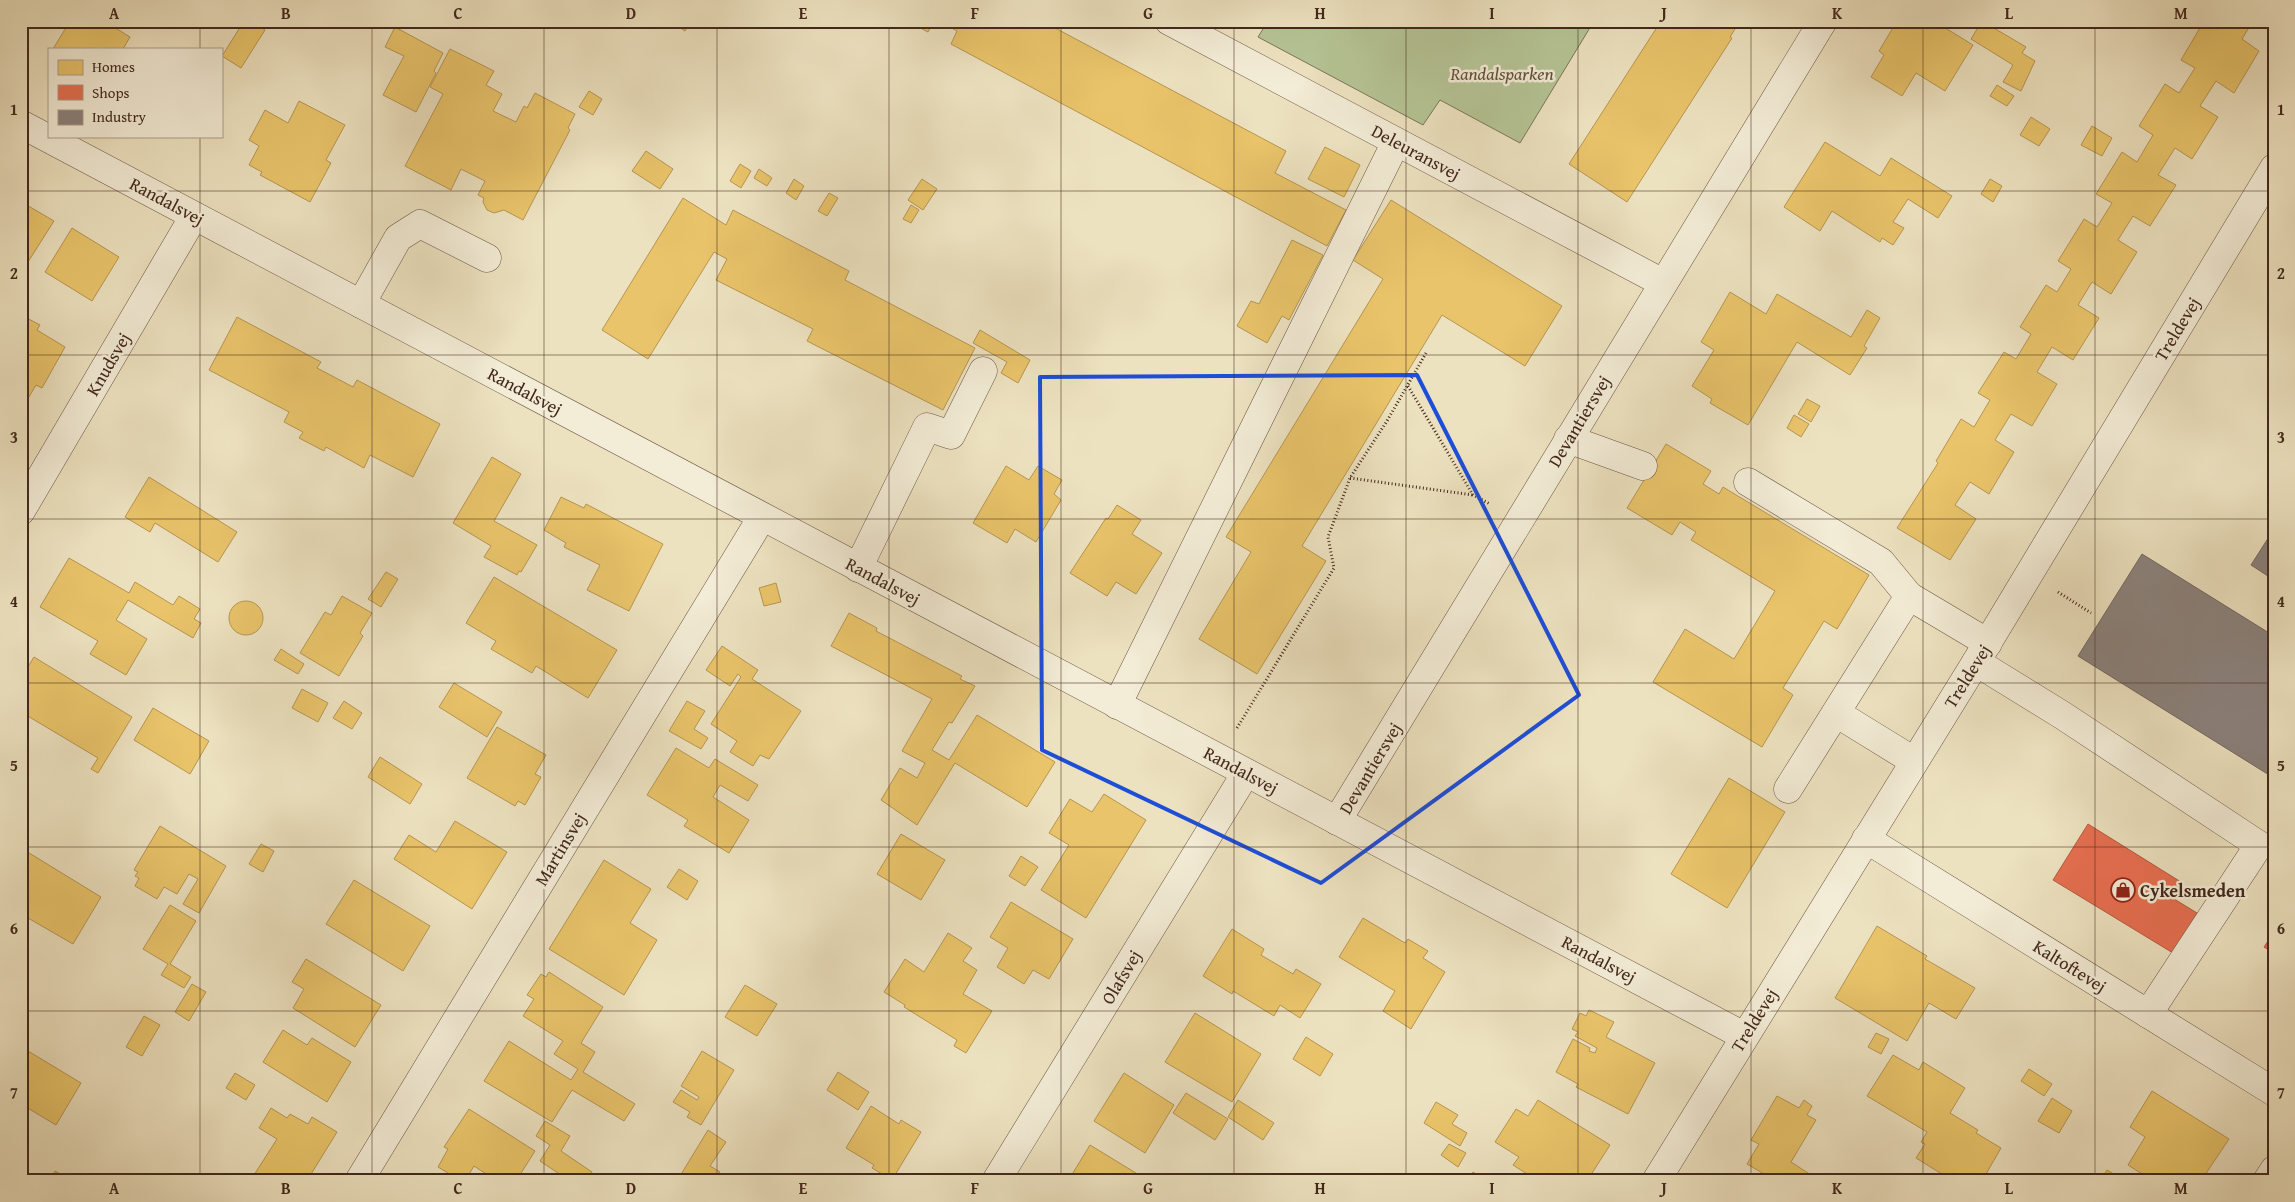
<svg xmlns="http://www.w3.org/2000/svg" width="2295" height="1202" font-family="'Gentium Book Plus',serif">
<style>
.green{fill:#b5c495;stroke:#7c7658}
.homes{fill:#e9c46a;stroke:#b79553}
.shops{fill:#e76f51;stroke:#b65a41}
.industry{fill:#8a817c;stroke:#74665f}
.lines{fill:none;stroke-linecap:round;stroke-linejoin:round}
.minor-casing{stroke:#6d5645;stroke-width:29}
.path{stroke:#42281c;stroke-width:3;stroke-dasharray:1 2.5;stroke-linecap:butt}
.minor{stroke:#f3ecd6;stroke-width:28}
.marked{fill:none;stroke:#1d4ed8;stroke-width:4;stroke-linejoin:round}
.grid{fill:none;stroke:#42281c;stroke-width:1;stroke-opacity:0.55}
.labels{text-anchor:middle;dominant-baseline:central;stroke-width:5;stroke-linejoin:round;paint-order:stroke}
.park-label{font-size:18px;font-style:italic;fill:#5f4f3a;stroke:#f3ecd6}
.street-label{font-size:18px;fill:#42281c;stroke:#f3ecd6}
.poi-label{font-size:18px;font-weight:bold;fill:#42281c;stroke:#f3ecd6;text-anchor:start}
.neatline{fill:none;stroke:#42281c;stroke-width:2}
.grid-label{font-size:16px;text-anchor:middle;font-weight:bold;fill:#42281c}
</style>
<rect width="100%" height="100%" fill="#ede2c0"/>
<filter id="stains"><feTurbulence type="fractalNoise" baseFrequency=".004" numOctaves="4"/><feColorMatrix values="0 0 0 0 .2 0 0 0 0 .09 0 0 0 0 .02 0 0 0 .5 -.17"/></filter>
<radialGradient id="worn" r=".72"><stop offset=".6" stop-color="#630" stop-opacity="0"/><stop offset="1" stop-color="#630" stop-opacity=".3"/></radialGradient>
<polygon class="green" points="1268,21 1594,21 1520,143 1440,100 1423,125 1258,37"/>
<g class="homes">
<polygon points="70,21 104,21 130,37 123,49 53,49"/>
<polygon points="244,21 250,21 265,30 241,68 222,56"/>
<polygon points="674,21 691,21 685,31 673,23"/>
<polygon points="907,21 934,21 928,32"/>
<polygon points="939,21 1042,21 1286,151 1275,173 1346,210 1327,246 951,44 957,31"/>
<polygon points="1661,21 1740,21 1730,37 1732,38 1627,202 1569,164"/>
<polygon points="1897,21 1934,21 1973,45 1945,91 1916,73 1902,96 1871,77 1884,55 1879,51"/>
<polygon points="1982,21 2026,47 2022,53 2035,61 2021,91 2003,82 2013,65 1971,39"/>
<polygon points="2204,21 2212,21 2220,26 2224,21 2253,21 2242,39 2259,51 2234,93 2216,81 2200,106 2218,117 2192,159 2175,148 2158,175 2176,185 2150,226 2133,216 2118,240 2137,252 2111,294 2092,282 2078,305 2099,318 2073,360 2052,347 2037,372 2057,384 2032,426 2011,414 1995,440 2014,452 1989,494 1970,482 1955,505 1976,519 1950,560 1897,528 1938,463 1936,461 1961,419 1974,427 1990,400 1978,393 2004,352 2016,359 2031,334 2020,327 2046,285 2057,292 2071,269 2058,261 2084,219 2097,227 2112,203 2096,194 2122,152 2137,162 2153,135 2139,126 2165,84 2179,93 2195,68 2181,60"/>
<polygon points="395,27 443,53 434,71 436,73 416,112 383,95 404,56 385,47"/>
<polygon points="450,49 494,71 486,85 502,94 493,111 516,122 524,106 527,108 535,93 575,114 568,128 570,130 523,220 504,210 494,213 487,210 483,202 484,198 478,195 485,181 461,169 451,190 405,166 443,94 430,87"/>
<polygon points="1997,85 2014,96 2007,106 1990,96"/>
<polygon points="589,91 602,99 593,115 579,107"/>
<polygon points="299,101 345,125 326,160 331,163 310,202 260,175 262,172 249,165 259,146 249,140 265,110 288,123"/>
<polygon points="2031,117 2050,129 2039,146 2020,135"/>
<polygon points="2092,126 2112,138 2102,156 2081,145"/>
<polygon points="1825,142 1880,176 1891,158 1952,196 1938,218 1908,199 1893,222 1904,228 1893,245 1882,238 1880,242 1832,211 1820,231 1784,207"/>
<polygon points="1325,147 1360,165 1344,197 1308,179"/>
<polygon points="646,151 673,169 660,189 632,171"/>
<polygon points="740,164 751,171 741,188 730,181"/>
<polygon points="759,169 772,178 767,186 754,178"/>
<polygon points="794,179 804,186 796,200 786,193"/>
<polygon points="922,179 937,189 923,210 908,200"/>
<polygon points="1990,179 2002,186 1993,202 1981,194"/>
<polygon points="829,193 838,198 827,216 818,211"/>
<polygon points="683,198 726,225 733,210 849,271 845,280 975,348 943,410 807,341 813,329 716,280 727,259 714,252 648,359 602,330"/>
<polygon points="1391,200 1562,306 1525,366 1442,315 1302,546 1326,561 1257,674 1199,639 1251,552 1226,537 1383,279 1353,260"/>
<polygon points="25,204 54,221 21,273 21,210"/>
<polygon points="911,205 919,210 911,223 903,219"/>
<polygon points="72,228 119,257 92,301 45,272"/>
<polygon points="1292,240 1323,255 1289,320 1282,316 1267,343 1237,326 1251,301 1259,304"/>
<polygon points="1730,292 1766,314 1777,294 1851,337 1867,310 1880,318 1864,346 1867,348 1850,375 1797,342 1748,425 1710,403 1712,399 1692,386 1714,350 1701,342"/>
<polygon points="23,316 40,325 37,330 65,347 42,388 36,385 23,407 21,406 21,320"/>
<polygon points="237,317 321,362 317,368 353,387 357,380 440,424 413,477 370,455 364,468 326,447 324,451 299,438 303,432 284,422 289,412 209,370"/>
<polygon points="980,330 1030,360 1018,383 1001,373 1007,362 973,343"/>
<polygon points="1807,399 1820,406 1811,422 1798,414"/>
<polygon points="1794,415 1809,424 1801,437 1787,428"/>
<polygon points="1666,444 1711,471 1703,484 1719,494 1723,487 1869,575 1837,629 1824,621 1783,688 1793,695 1762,747 1653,682 1685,629 1734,659 1775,591 1691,540 1696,532 1680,522 1672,535 1627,508"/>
<polygon points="492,457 521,474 494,521 537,545 521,572 519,571 517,575 484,557 491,546 453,523"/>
<polygon points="1006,466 1029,480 1038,466 1062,480 1054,494 1061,500 1036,542 1015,529 1007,543 973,523"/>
<polygon points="149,477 237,532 218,562 155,523 150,532 125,517"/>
<polygon points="561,497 584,508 586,504 663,544 629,611 587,590 600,565 564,547 566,543 544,530"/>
<polygon points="1117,505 1141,520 1132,534 1162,553 1136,594 1116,582 1107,596 1070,573 1106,518 1108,519"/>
<polygon points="69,558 129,593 135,582 173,605 179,596 200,609 194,619 201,623 193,638 128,600 116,620 147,639 126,675 90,654 98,641 40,607"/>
<polygon points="386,572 398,579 381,607 368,599"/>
<polygon points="494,577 617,650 588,698 536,666 532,673 491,649 496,641 466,623"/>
<polygon points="776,583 781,602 764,606 759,588"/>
<polygon points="342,596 372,613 360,633 363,636 339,676 300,653 325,612 331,615"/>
<circle cx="246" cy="618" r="17"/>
<polygon points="849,613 877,628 876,631 962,676 960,679 975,686 952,723 949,722 932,750 949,760 977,715 1055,762 1027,807 955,763 917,825 881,800 900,768 917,778 925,763 902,751 932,699 831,646"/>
<polygon points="722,646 758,670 752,679 801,711 769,759 760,755 753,766 730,752 737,741 711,724 741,677 738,674 730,686 706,670"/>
<polygon points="281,649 304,664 298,674 274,660"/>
<polygon points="34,657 132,717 98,773 91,769 98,758 21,712 21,678"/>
<polygon points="454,683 502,712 487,737 439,707"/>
<polygon points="302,689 328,703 318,722 292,708"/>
<polygon points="344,701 362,713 352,729 333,718"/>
<polygon points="687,701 705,711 694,729 708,738 701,749 669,731"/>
<polygon points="153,708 209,741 190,774 134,740"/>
<polygon points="497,727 546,755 535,774 541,777 525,805 518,801 515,806 467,778"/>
<polygon points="676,748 709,768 715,759 758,785 748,801 720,785 713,797 749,820 729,853 684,826 688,820 647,795"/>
<polygon points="380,757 422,784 410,804 368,777"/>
<polygon points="1729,778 1785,812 1727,908 1671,874"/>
<polygon points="1104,794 1146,820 1086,918 1041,890 1069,845 1049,833 1070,799 1092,812"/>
<polygon points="455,821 507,852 472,909 394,859 409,835 436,852"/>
<polygon points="160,826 226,866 199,913 183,904 198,879 189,874 177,894 164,887 157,899 135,886 139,878 135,876 138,872 134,870"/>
<polygon points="901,834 945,860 921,900 877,874"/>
<polygon points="261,844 274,851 263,872 249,864"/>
<polygon points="21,848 101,897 73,944 21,914"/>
<polygon points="1021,856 1038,867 1025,886 1009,876"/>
<polygon points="604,860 651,889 630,923 657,940 624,995 549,949"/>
<polygon points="679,869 698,881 687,900 667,887"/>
<polygon points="354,880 430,926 403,971 326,924"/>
<polygon points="1011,902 1073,939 1049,979 1033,970 1024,984 997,967 1008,948 990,937"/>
<polygon points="170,905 196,921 170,964 191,977 184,988 161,975 168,964 143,949"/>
<polygon points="1363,918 1405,943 1408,939 1428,951 1423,958 1445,972 1411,1029 1383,1011 1395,991 1339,957"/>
<polygon points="1877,926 1927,956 1925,959 1975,988 1956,1019 1929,1003 1907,1041 1835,998"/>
<polygon points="1232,929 1264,949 1261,955 1293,974 1296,969 1321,984 1300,1018 1280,1005 1274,1016 1233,991 1232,994 1203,976"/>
<polygon points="948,933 972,948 963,961 977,970 963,994 992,1011 966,1053 954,1046 957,1040 904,1007 905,1005 884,992 905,959 924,972"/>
<polygon points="306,959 381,1005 355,1047 293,1008 304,989 292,982"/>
<polygon points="549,972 603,1007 581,1043 595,1052 583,1072 635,1104 624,1121 572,1090 552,1122 484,1081 509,1041 571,1080 578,1069 554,1054 563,1041 523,1016 534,999 527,995 541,974 546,977"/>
<polygon points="192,984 206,992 189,1021 175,1012"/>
<polygon points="745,985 777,1004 757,1036 725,1017"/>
<polygon points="1589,1010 1614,1022 1606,1037 1655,1063 1628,1114 1576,1087 1578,1084 1556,1072 1573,1039 1590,1048 1589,1051 1595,1053 1597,1048 1575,1036 1578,1032 1572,1029 1580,1013 1586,1016"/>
<polygon points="1195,1013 1261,1054 1232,1102 1165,1062"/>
<polygon points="144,1016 160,1025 142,1056 126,1047"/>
<polygon points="283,1030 307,1045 312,1038 351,1062 327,1102 263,1062"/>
<polygon points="1876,1033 1889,1039 1881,1054 1868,1047"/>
<polygon points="1306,1037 1333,1054 1320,1076 1293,1059"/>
<polygon points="28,1051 81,1083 56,1125 21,1104 21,1062"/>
<polygon points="702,1051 734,1070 701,1125 687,1117 690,1112 673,1102 681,1090 697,1100 699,1097 681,1086"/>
<polygon points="1893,1055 1919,1070 1923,1062 1965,1088 1950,1113 1978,1130 1976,1133 2001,1148 1982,1181 1953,1181 1916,1158 1925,1144 1921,1142 1927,1132 1867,1096"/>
<polygon points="2029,1069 2052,1084 2044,1096 2021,1081"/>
<polygon points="838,1072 869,1092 858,1110 827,1090"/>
<polygon points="235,1073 255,1085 246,1100 226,1088"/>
<polygon points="1124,1073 1174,1105 1145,1153 1094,1121"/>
<polygon points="2152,1091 2229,1139 2201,1181 2153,1181 2128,1165 2145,1137 2130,1127"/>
<polygon points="1186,1093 1228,1119 1215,1140 1173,1113"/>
<polygon points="1777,1096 1799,1108 1804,1100 1812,1106 1807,1115 1816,1120 1791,1162 1811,1175 1807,1181 1776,1181 1747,1164 1759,1144 1751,1140"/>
<polygon points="2052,1098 2072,1111 2059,1133 2038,1121"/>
<polygon points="1238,1100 1274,1123 1263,1140 1228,1117"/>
<polygon points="1538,1100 1610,1145 1587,1181 1561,1181 1547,1173 1542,1181 1538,1181 1513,1165 1519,1157 1495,1142 1516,1109 1528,1116"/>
<polygon points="1436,1102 1458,1115 1452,1124 1467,1133 1460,1146 1424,1123"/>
<polygon points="871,1106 899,1124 901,1120 921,1132 892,1180 872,1168 874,1165 846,1148"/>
<polygon points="271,1108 287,1118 290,1114 308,1124 312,1117 337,1132 308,1179 311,1181 262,1181 254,1175 277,1139 259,1128"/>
<polygon points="469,1109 535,1151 516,1181 497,1181 474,1166 465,1181 461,1181 438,1167 448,1149 444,1147"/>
<polygon points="545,1121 570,1136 561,1151 592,1172 587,1181 575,1181 569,1176 567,1179 540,1161 550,1145 536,1136"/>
<polygon points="708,1130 726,1142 710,1166 720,1172 718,1174 722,1176 718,1181 707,1181 704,1178 702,1181 677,1181"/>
<polygon points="1449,1144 1466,1153 1458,1167 1441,1155"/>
<polygon points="1090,1145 1149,1181 1068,1181"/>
<polygon points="2107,1170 2125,1181 2100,1181"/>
<polygon points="55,1171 73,1181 50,1181"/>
<polygon points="1473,1172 1488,1181 1467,1181"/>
</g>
<g class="shops">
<polygon points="2088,824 2181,882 2171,897 2197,913 2173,953 2053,880"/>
<polygon points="2274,932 2274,953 2264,947"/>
</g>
<g class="industry">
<polygon points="2274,529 2274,580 2251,565"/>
<polygon points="2142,554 2274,636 2274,778 2078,656"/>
</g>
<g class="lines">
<g class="minor-casing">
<g id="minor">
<polyline points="1169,21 1663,283"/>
<polyline points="21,124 1744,1036"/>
<polyline points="361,304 398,238 420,224 487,258"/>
<polyline points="1568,439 1643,466"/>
<polyline points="1748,482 1881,562 1909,596"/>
<polyline points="21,511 194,216"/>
<polyline points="858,568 927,427 951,435 983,371"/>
<polyline points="1976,662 2062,715 2259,845 2148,1014"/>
<polyline points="1117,705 1396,142"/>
<polyline points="1836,713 1914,761"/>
<polyline points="1788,789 1909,596 1988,643"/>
<polyline points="1337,821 1823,21"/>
<polyline points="1866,839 2274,1092"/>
<polyline points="359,1181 762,517"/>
<polyline points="996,1181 1246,773"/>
<polyline points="1656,1181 1976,662 2274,168"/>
<polyline points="2267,1181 2274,1170"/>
</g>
</g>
<g class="path">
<polyline points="2269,134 2274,126"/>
<polyline points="1408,386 1473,495 1490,504"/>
<polyline points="1350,478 1473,495"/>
<polyline points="2058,592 2091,613"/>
<polyline points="1237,728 1334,568 1328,537 1350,478 1387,421 1426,353"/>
</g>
<use href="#minor" class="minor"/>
</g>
<path class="marked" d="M1417,375L1579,695L1321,883L1042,750L1040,377Z"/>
<path class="grid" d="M200,21V49M372,21V1181M544,21V1181M717,21V1181M889,21V1181M1061,21V1181M1234,21V1181M1406,21V1181M1578,21V1181M1751,21V1181M1923,21V1181M2095,21V1181M200,136V1181M21,191H2274M21,355H2274M21,519H2274M21,683H2274M21,847H2274M21,1011H2274"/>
<defs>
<g id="shop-ring" transform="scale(1.25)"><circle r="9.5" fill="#f3ecd6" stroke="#8f2418" stroke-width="1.5"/><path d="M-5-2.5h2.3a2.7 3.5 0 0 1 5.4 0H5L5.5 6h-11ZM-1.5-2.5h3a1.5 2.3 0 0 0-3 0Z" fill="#8f2418"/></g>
</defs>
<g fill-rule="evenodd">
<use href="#shop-ring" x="2123" y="890"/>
</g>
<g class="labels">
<g class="park-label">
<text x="1502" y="73">Randalsparken</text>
</g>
<g class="street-label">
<text transform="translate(1416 152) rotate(28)">Deleuransvej</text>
<text transform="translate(167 201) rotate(28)">Randalsvej</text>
<text transform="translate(2177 329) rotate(-59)">Treldevej</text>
<text transform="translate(108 364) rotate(-60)">Knudsvej</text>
<text transform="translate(525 391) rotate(28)">Randalsvej</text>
<text transform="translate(1579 421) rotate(-59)">Devantiersvej</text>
<text transform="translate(883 581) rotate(28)">Randalsvej</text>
<text transform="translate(1967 676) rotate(-58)">Treldevej</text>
<text transform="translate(1370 768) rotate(-59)">Devantiersvej</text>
<text transform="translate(1241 770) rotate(28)">Randalsvej</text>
<text transform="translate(560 849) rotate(-59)">Martinsvej</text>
<text transform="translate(1599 959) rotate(28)">Randalsvej</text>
<text transform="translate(2070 966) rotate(32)">Kaltoftevej</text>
<text transform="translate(1121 977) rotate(-59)">Olafsvej</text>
<text transform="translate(1754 1020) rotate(-58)">Treldevej</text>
</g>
<g class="poi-label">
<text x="2140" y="890">Cykelsmeden</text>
</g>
</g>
<rect width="2295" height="1202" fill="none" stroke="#ede2c0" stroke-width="55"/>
<rect x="48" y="48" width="175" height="90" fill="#f3ecd6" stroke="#ac9e8c"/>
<rect x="58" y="60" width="25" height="15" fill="#e9c46a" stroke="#ac9e8c"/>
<text x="92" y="72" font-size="15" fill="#42281c">Homes</text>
<rect x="58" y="85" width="25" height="15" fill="#e76f51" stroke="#ac9e8c"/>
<text x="92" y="98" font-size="15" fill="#42281c">Shops</text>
<rect x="58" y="110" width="25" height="15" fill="#8a817c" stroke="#ac9e8c"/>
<text x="92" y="122" font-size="15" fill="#42281c">Industry</text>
<rect x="28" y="28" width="2240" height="1146" class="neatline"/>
<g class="grid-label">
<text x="114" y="19">A</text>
<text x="286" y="19">B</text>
<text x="458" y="19">C</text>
<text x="631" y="19">D</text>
<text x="803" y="19">E</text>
<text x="975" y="19">F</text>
<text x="1148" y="19">G</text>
<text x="1320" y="19">H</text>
<text x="1492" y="19">I</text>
<text x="1664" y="19">J</text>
<text x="1837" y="19">K</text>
<text x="2009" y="19">L</text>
<text x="2181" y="19">M</text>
<text x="14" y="115">1</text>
<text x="2281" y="115">1</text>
<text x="14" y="279">2</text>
<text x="2281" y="279">2</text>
<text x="14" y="443">3</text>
<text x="2281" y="443">3</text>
<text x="14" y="607">4</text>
<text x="2281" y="607">4</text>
<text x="14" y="771">5</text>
<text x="2281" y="771">5</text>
<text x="14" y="934">6</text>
<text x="2281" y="934">6</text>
<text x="14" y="1098">7</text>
<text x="2281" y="1098">7</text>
<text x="114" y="1194">A</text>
<text x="286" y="1194">B</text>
<text x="458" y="1194">C</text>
<text x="631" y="1194">D</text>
<text x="803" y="1194">E</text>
<text x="975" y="1194">F</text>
<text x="1148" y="1194">G</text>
<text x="1320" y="1194">H</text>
<text x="1492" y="1194">I</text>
<text x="1664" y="1194">J</text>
<text x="1837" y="1194">K</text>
<text x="2009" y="1194">L</text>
<text x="2181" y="1194">M</text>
</g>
<rect width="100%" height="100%" filter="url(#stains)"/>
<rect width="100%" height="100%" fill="url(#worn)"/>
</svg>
